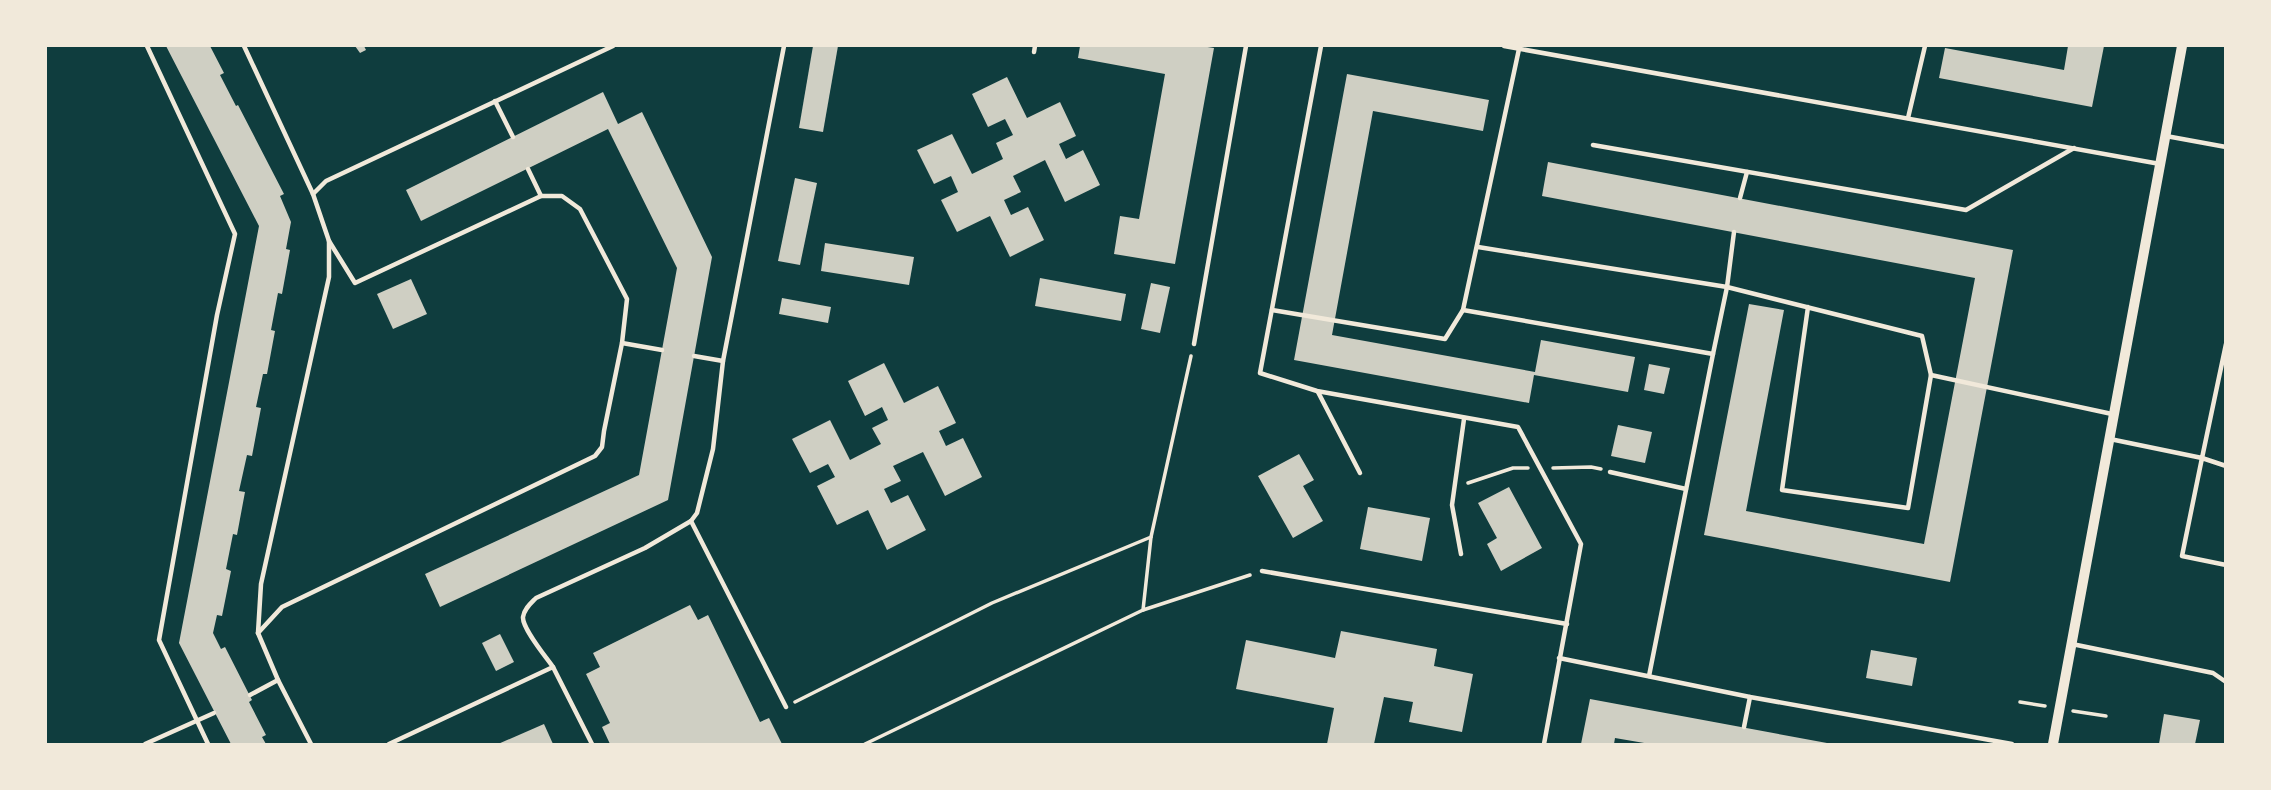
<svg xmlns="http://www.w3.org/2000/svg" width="2271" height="790" font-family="'PT Sans Narrow',sans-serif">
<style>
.building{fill:#cfcfc3}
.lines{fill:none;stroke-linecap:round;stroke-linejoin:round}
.path{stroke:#f1e9da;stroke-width:3.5}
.service{stroke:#f1e9da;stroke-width:4.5}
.tertiary{stroke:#f1e9da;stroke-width:10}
</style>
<rect width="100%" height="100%" fill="#0f3d3e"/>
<g class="building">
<polygon points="166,46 210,46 224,73 220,75 236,106 238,105 284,194 280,196 291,222 286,249 290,250 282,294 278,293 271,330 275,331 267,374 263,374 256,407 261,408 252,456 247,455 239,491 245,492 237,535 233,534 226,569 231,571 222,616 217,615 213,633 221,649 225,647 252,700 249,702 266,735 262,737 266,744 231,744 179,643 259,226"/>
<polygon points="355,46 364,46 366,50 360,53"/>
<polygon points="813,46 838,46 823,132 799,128"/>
<polygon points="1080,46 1201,46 1214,48 1175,264 1114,254 1120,216 1139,219 1165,74 1078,58"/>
<polygon points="2068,46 2104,46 2092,107 1939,78 1945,48 2064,70"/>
<polygon points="1347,74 1489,100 1483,131 1373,111 1332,335 1535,372 1541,340 1635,357 1628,392 1534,375 1529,403 1294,360"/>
<polygon points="1007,77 1027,118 1060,102 1076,136 1059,144 1066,159 1083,150 1100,185 1065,202 1045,160 1013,176 1021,192 1004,200 1011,215 1028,207 1044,240 1010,257 990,216 957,232 941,200 958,192 951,176 934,184 917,150 952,134 972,174 1003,159 996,143 1013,135 1005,119 988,127 972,94"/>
<polygon points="603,92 618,124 642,112 712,257 668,500 440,607 425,574 639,475 677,268 608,129 421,221 406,190"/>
<polygon points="1548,162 2013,250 1950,582 1704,535 1749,304 1784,310 1746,511 1924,544 1975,278 1542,196"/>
<polygon points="795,178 817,183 800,265 778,261"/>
<polygon points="825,243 914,257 909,285 821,271"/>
<polygon points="1040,278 1126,294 1121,321 1035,306"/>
<polygon points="411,279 427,314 393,329 377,294"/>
<polygon points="1151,283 1170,287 1160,333 1141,329"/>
<polygon points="782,298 831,307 828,323 779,314"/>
<polygon points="884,363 904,403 938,386 956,423 939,431 946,446 963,438 982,477 945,496 923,452 893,466 901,481 884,489 891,503 908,495 926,530 887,550 868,510 837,525 817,486 835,477 828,464 810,473 792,439 830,420 850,460 881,444 872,428 888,420 882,407 865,416 848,381"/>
<polygon points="1649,364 1670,368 1664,394 1644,390"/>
<polygon points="1618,425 1652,432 1645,463 1611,456"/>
<polygon points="1299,454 1314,480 1303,486 1323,521 1293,538 1258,476"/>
<polygon points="1509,487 1542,548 1501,571 1487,544 1497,538 1478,503"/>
<polygon points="1368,507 1430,518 1422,561 1360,549"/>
<polygon points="690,605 698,620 708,615 760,722 769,718 782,744 610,744 602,727 610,723 586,674 600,667 593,653"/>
<polygon points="1341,631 1437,649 1434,666 1473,674 1462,732 1409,722 1413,702 1384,697 1374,744 1327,744 1334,708 1236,689 1246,640 1335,658"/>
<polygon points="500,634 514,662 496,671 482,643"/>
<polygon points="1871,650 1917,658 1912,686 1866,678"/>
<polygon points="1590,699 1827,743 1827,744 1650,744 1615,738 1614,744 1581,744"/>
<polygon points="2164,714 2200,720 2195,744 2159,744"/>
<polygon points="544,724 553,744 498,744"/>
</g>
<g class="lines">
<g class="path">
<polyline points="1553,468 1591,467 1601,469"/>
<polyline points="1468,483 1513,468 1528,468"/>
<polyline points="1143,610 1151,537 1191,356"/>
<polyline points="795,702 992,603 1151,537"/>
<polyline points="2020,702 2045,706"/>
<polyline points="2073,711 2106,716"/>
<polyline points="865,744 1143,610 1250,575"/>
</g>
<g class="service">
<polyline points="147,46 235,234 217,315 159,640 208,744"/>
<polyline points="244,46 313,194 329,241 329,277 261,584 258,633 278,680 250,695"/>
<polyline points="1321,46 1260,373 1317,391 1518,427 1581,544 1544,744"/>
<polyline points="1504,46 2160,164"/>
<polyline points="1519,49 1463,310 1713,354 1727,287 1734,232"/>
<polyline points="1034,52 1035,46"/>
<polyline points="495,101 513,137"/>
<polyline points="1908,118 1925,46"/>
<polyline points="2166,136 2226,147"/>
<polyline points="1593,145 1966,210 2074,148"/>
<polyline points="528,169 541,196"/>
<polyline points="313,194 326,181 613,46"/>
<polyline points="1740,198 1747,172"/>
<polyline points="1478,247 1727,287 1922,336 1931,375 1908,508 1782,490 1808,307"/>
<polyline points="1272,310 1445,339 1463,310"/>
<polyline points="622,343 662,350"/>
<polyline points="1194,344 1246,46"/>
<polyline points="694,356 723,361"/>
<polyline points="1931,375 2112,414"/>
<polyline points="1318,392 1360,473"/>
<polyline points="2110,439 2202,458 2226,344"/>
<polyline points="2226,466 2202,458 2182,556 2226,565"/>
<polyline points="1610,472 1686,489"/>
<polyline points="691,521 786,707"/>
<polyline points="1461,554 1452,505 1464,419"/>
<polyline points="1262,571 1567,624"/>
<polyline points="258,633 282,607 595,456 602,447 604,431 622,343 627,299 580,209 562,196 541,196 355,283 329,241"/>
<polyline points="2072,644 2213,673 2226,682"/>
<polyline points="1559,658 1750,697 2012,744"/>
<path d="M553,667C546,657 522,628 523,617C524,609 531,603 536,598L645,548L691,521L697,513L713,449L723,361L784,46"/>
<polyline points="1649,676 1713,354"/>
<polyline points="278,680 311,744"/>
<polyline points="1744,727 1750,697"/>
<polyline points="145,744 214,713"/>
<polyline points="389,744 553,667 592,744"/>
</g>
<polyline class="tertiary" points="2053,744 2182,46"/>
</g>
<rect width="2271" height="790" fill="none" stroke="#f1e9da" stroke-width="94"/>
</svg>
